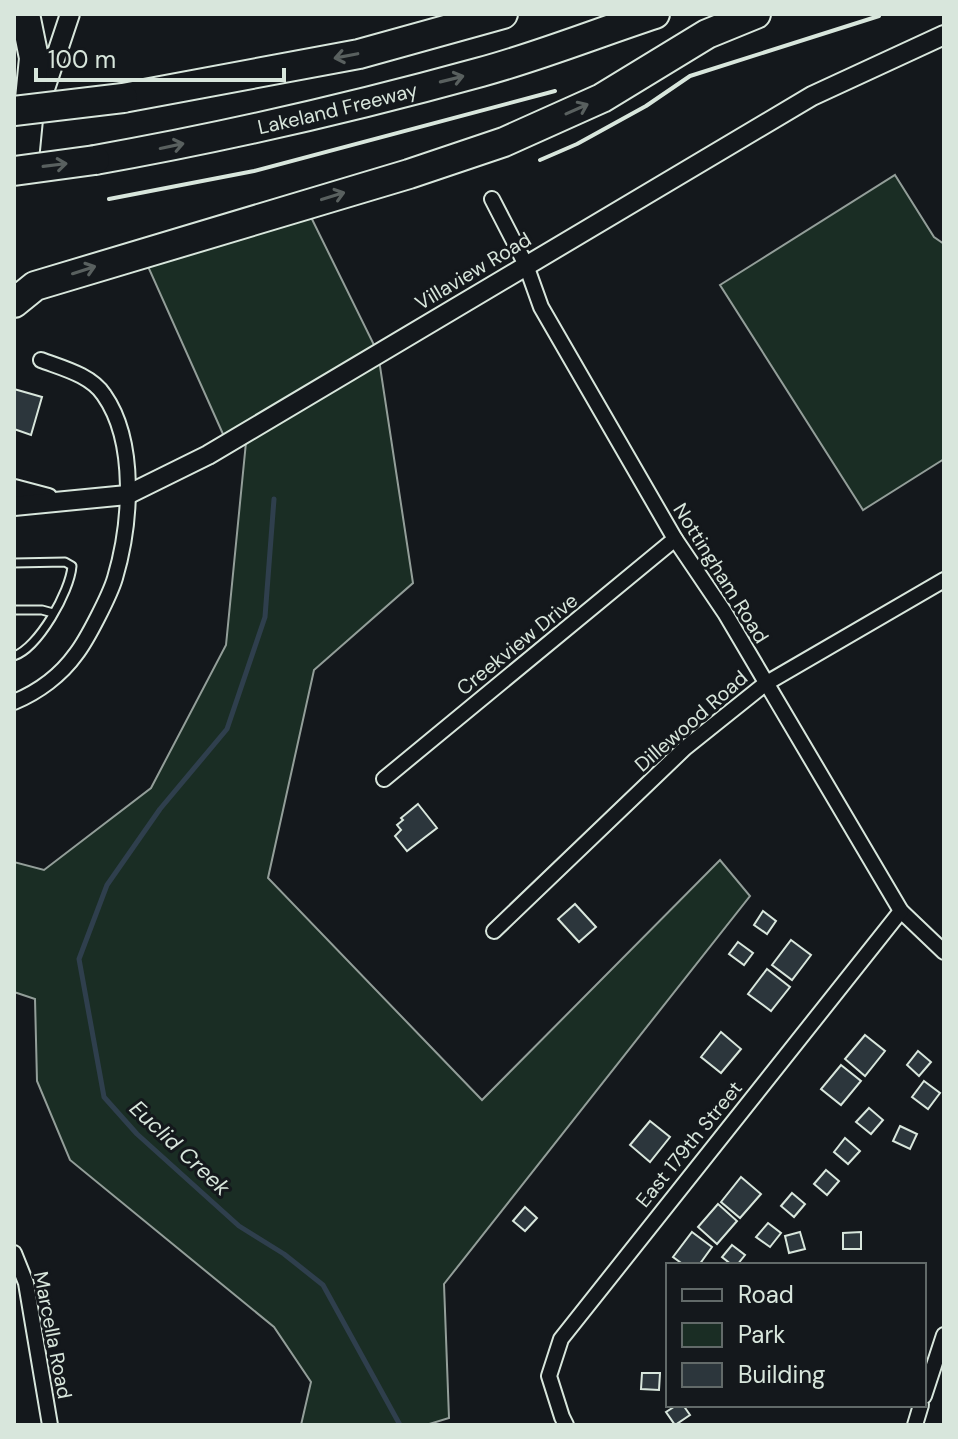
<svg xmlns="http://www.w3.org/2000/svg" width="958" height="1439" font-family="'DM Sans',sans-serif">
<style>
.green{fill:#1a2d24;stroke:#939e99;stroke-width:2}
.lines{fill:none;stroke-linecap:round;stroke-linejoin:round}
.stream{stroke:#2f3f4d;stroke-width:5}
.building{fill:#2c363c;stroke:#d8e6dc;stroke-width:2}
.service-casing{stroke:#d8e6dc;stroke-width:11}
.minor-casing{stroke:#d8e6dc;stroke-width:18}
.tertiary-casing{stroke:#d8e6dc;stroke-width:22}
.motorway-casing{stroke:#d8e6dc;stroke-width:32}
.service{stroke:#14181c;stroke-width:7}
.minor{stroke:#14181c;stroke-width:14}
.tertiary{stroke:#14181c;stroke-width:18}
.motorway{stroke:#14181c;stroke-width:28}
.motorway-bridge-casing{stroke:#d8e6dc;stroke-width:32;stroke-linecap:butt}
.motorway-bridge{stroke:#14181c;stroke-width:28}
.wall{stroke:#d8e6dc;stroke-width:4}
.oneway{stroke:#59605f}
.labels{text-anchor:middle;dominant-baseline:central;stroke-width:6;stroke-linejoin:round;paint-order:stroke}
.street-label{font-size:20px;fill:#d8e6dc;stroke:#14181c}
.water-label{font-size:22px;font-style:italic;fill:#d8e6dc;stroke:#14181c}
</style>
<rect width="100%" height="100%" fill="#14181c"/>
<g class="green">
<polygon points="895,175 934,237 944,244 944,459 863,510 720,285"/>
<polygon points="305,205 378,353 413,583 314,670 268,878 482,1100 720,860 750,896 444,1284 449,1418 426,1425 301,1425 311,1382 274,1327 70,1160 37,1081 35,999 14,992 14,862 44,870 151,788 226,645 247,432 227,443 142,253"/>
</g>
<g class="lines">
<polyline class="stream" points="274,499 265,617 227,729 160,809 107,885 79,959 104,1097 137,1134 239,1226 284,1254 323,1285 400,1425"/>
</g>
<g class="building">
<polygon points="14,389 42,397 31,435 14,429"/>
<polygon points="418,804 437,828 407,851 395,836 401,830 397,825 403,820 401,818"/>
<polygon points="575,904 596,927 579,942 558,919"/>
<polygon points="763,911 776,921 767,934 754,925"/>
<polygon points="791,940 811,955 792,980 772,965"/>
<polygon points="738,942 753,953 744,965 729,954"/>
<polygon points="767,969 790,987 771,1011 748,994"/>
<polygon points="721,1032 741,1049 721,1073 701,1057"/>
<polygon points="865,1035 885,1051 865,1076 845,1059"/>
<polygon points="918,1051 931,1062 919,1076 907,1065"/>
<polygon points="841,1065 861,1081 841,1105 821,1089"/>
<polygon points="924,1081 940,1093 928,1109 912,1097"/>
<polygon points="869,1108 883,1120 871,1134 856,1122"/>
<polygon points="650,1121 670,1137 650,1162 630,1145"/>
<polygon points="900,1126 917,1134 910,1149 893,1141"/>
<polygon points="845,1138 860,1151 848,1164 834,1152"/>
<polygon points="826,1170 839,1181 827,1195 814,1184"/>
<polygon points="741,1177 761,1194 740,1218 721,1202"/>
<polygon points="792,1193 805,1204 794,1217 781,1206"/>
<polygon points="718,1204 737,1221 717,1244 698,1227"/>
<polygon points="525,1207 537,1218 525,1231 513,1221"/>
<polygon points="768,1223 781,1233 770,1247 756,1237"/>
<polygon points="692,1232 712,1247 699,1265 684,1265 673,1257"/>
<polygon points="800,1232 805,1249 789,1253 785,1236"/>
<polygon points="861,1232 861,1249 843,1249 843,1233"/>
<polygon points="732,1245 745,1255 737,1265 732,1265 722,1257"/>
<polygon points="642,1373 660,1373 659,1390 641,1389"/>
<polygon points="677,1405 683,1405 690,1415 675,1425 666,1412"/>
</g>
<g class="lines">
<g class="service-casing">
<g id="service">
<path d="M14,563L65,562L72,566C70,592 38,648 14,656"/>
<polyline points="14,610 42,610 53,613"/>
</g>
</g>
<g class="minor-casing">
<g id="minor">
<polyline points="492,199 526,265 541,307 675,539 725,613 901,911 944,952"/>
<path d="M14,702C38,692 61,675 76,654C87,640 110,595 115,578C131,524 137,442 104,395C91,375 62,368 41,360"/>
<polyline points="384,779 675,539"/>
<polyline points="494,931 685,748 765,684 944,580"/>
<polyline points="14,1253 26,1283 50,1425"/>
<polyline points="924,1396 944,1335"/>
<polyline points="566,1425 562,1417 549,1376 561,1339 901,911"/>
<polyline points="915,1425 921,1405"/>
</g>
</g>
<g class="tertiary-casing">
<g id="tertiary">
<polyline points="37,113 70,14"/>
<polyline points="14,489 48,498"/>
<polyline points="14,506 127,495 208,455 812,96 944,35"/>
</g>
</g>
<g class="motorway-casing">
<g id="motorway">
<polyline points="123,98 359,54 503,14"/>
<polyline points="25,150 34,58 25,14"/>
<path id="s1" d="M95,160C225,137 354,107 481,72C540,56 597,33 655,14"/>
<polyline points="14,303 35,286 409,174 504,142 602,98 707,34 756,14"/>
</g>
</g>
<use href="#service" class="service"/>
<use href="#minor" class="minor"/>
<use href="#tertiary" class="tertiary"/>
<use href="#motorway" class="motorway"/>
<g class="motorway-bridge-casing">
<g id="motorway-bridge">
<polyline points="14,111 123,98"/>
<polyline points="14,171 95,160"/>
</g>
</g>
<use href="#motorway-bridge" class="motorway-bridge"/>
<g class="wall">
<polyline points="540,160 577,144 646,106 690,76 879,16"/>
<polyline points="109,199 254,171 555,91"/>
</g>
</g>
<defs><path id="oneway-shaft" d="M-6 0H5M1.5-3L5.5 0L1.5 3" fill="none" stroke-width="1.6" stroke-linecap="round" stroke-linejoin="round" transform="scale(2)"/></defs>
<g class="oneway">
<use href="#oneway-shaft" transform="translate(346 56) rotate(169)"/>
<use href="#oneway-shaft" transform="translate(452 79) rotate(-14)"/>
<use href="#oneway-shaft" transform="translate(577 109) rotate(-24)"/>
<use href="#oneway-shaft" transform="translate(172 146) rotate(-12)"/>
<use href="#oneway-shaft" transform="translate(55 165) rotate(-7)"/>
<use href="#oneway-shaft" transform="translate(333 196) rotate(-17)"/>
<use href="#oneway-shaft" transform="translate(84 270) rotate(-18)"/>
</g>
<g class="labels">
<g class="street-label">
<text stroke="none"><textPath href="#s1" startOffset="248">Lakeland Freeway</textPath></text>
<text transform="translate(473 271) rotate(-31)">Villaview Road</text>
<text transform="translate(721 573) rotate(58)">Nottingham Road</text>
<text transform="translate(517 644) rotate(-39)">Creekview Drive</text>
<text transform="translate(691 721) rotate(-41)">Dillewood Road</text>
<text transform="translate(689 1144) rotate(-51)">East 179th Street</text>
<text transform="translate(53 1335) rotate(79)">Marcella Road</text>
</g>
<g class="water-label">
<text transform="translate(180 1148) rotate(43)">Euclid Creek</text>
</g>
</g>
<rect width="958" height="1439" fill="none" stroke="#d8e6dc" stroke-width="32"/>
<rect x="666" y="1263" width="260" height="144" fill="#14181c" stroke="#626a69" stroke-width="2"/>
<rect x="682" y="1289" width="40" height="12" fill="#14181c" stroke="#626a69" stroke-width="2"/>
<text x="738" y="1303" font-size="24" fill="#d8e6dc">Road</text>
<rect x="682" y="1323" width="40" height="24" fill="#1a2d24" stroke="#626a69" stroke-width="2"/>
<text x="738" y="1343" font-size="24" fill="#d8e6dc">Park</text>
<rect x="682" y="1363" width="40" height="24" fill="#2c363c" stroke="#626a69" stroke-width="2"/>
<text x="738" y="1383" font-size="24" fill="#d8e6dc">Building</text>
<path d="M36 68v12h248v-12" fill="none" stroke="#d8e6dc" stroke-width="4"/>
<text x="48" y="68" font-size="24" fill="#d8e6dc" stroke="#14181c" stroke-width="6" paint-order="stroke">100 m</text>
</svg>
